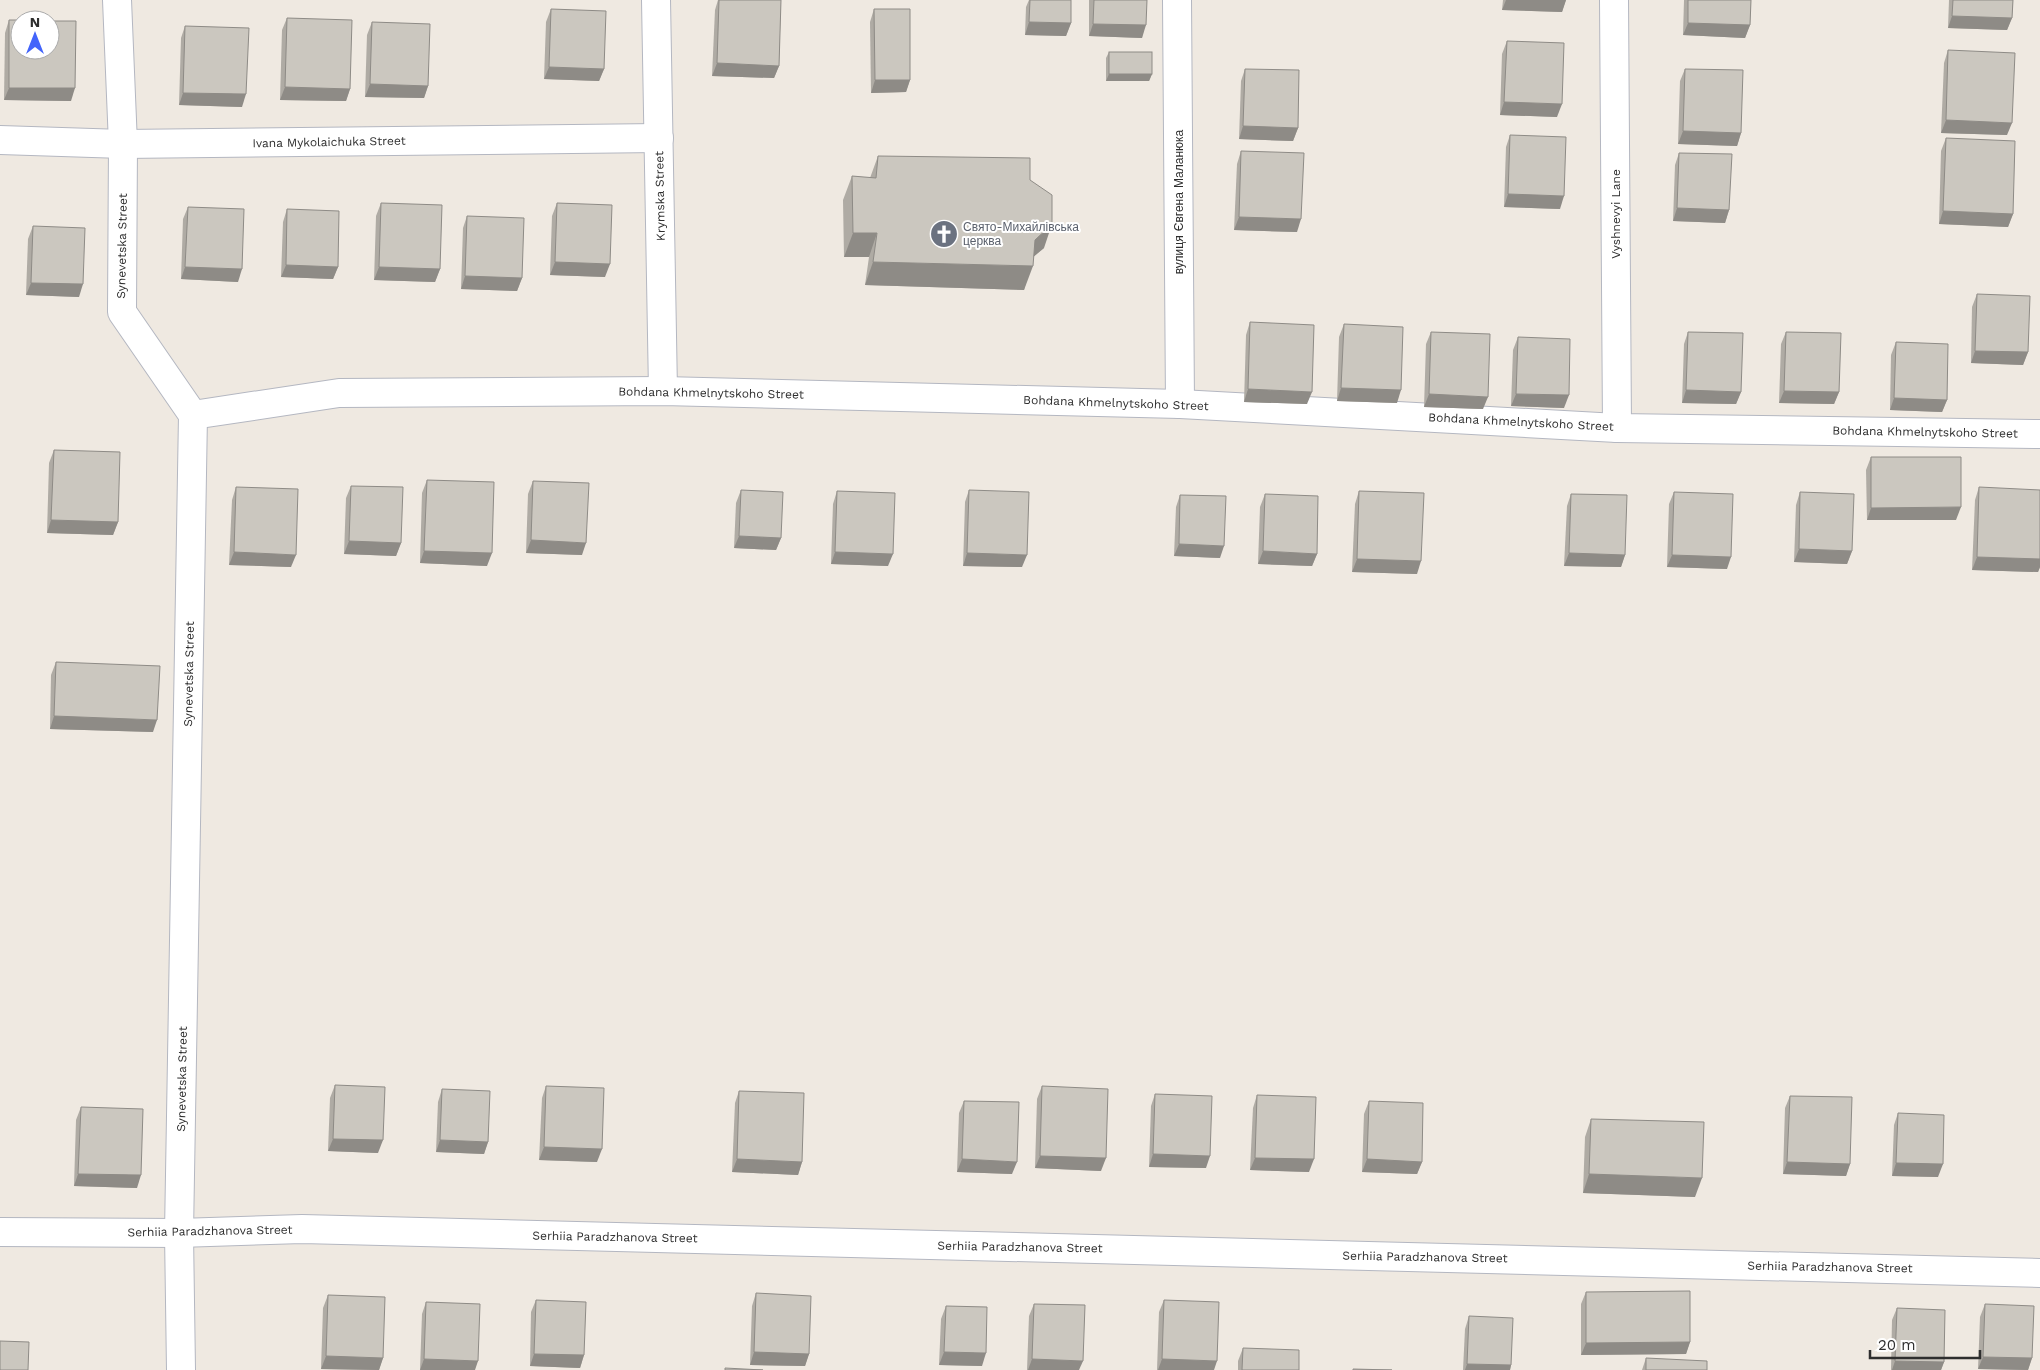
<svg xmlns="http://www.w3.org/2000/svg" width="2040" height="1370" font-family="'Work Sans',sans-serif">
<style>
.lines{fill:none;stroke-linecap:round;stroke-linejoin:round}
.street-casing{stroke:#b4b7c1;stroke-width:30}
.street{stroke:#fff;stroke-width:28}
.wall{fill:#afaba4}
.shaded-wall{fill:#8e8b86}
.building{fill:#cbc7bf;stroke:#8e8b86}
.labels{text-anchor:middle;dominant-baseline:central;stroke-width:4;stroke-linejoin:round;paint-order:stroke}
.street-label{font-size:12px;fill:#2e2e2e;stroke:#fff}
.worship-label{font-size:12px;fill:#5b616d;stroke:#fff;text-anchor:start}
</style>
<rect width="100%" height="100%" fill="#efe9e1"/>
<g class="lines">
<g class="street-casing">
<g id="street">
<polyline points="117,0 123,144 122,312 193,415 179,1233 181,1370"/>
<polyline points="656,0 663,391"/>
<polyline points="1177,0 1180,404"/>
<polyline points="1614,0 1617,428"/>
<polyline points="0,140 123,144 659,138"/>
<polyline points="193,415 339,393 663,391 1180,404 1617,428 2040,434"/>
<polyline points="0,1232 179,1233 302,1229 2040,1273"/>
</g>
</g>
<use href="#street" class="street"/>
</g>
<g class="wall">
<polygon points="718,0 781,0 779,66 774,78 712,76 715,10"/>
<polygon points="1029,0 1071,0 1071,23 1066,36 1025,35 1026,7"/>
<polygon points="1089,0 1147,0 1142,38 1089,36"/>
<polygon points="1503,0 1566,0 1562,12 1502,10"/>
<polygon points="1684,0 1751,0 1750,25 1745,38 1683,35"/>
<polygon points="1949,0 2013,0 2012,18 2007,30 1948,28"/>
<polygon points="551,9 604,69 599,81 544,79 546,22"/>
<polygon points="874,9 910,80 906,92 871,93 870,22"/>
<polygon points="287,18 350,89 346,101 280,100 282,30"/>
<polygon points="9,20 71,101 4,100 5,33"/>
<polygon points="372,22 428,86 424,98 365,97 367,35"/>
<polygon points="185,26 242,107 179,105 181,38"/>
<polygon points="1507,41 1557,117 1500,115 1502,54"/>
<polygon points="1948,50 2007,135 1941,133 1944,63"/>
<polygon points="1109,52 1152,74 1149,81 1106,81 1106,58"/>
<polygon points="1245,69 1298,128 1293,141 1239,139 1241,81"/>
<polygon points="1685,69 1741,133 1737,146 1678,144 1680,81"/>
<polygon points="1510,135 1560,209 1504,207 1506,147"/>
<polygon points="1946,138 2013,214 2008,227 1939,224 1941,151"/>
<polygon points="1241,151 1297,232 1234,230 1237,164"/>
<polygon points="1679,153 1729,210 1725,223 1673,221 1675,165"/>
<polygon points="878,156 1030,180 1044,248 1033,257 1024,290 865,285 869,257 844,257 843,200 852,176 870,178"/>
<polygon points="381,203 440,269 435,282 374,280 376,216"/>
<polygon points="557,203 605,277 550,275 552,216"/>
<polygon points="188,207 238,282 181,279 183,219"/>
<polygon points="287,209 338,267 333,279 281,277 283,222"/>
<polygon points="467,216 522,278 517,291 461,289 463,228"/>
<polygon points="33,226 79,297 26,295 28,239"/>
<polygon points="1977,294 2028,352 2023,365 1971,363 1972,307"/>
<polygon points="1250,322 1307,404 1244,402 1246,335"/>
<polygon points="1344,324 1397,403 1337,401 1339,337"/>
<polygon points="1431,332 1483,409 1424,407 1426,344"/>
<polygon points="1688,332 1741,392 1736,404 1682,403 1684,344"/>
<polygon points="1786,332 1839,392 1834,404 1779,403 1781,344"/>
<polygon points="1518,337 1564,408 1511,406 1513,350"/>
<polygon points="1896,342 1947,400 1942,412 1890,410 1891,355"/>
<polygon points="54,450 118,522 113,535 47,533 49,463"/>
<polygon points="1871,457 1956,520 1867,520 1866,470"/>
<polygon points="427,480 487,566 420,563 422,493"/>
<polygon points="533,481 582,555 526,553 528,494"/>
<polygon points="351,486 401,543 396,556 344,554 346,498"/>
<polygon points="236,487 291,567 229,565 232,500"/>
<polygon points="1979,487 2040,559 2040,567 2038,572 1972,570 1975,500"/>
<polygon points="741,490 781,538 776,550 734,548 736,503"/>
<polygon points="969,490 1022,567 963,566 965,502"/>
<polygon points="837,491 888,566 831,564 833,504"/>
<polygon points="1359,491 1417,574 1352,572 1355,504"/>
<polygon points="1674,492 1727,569 1667,567 1669,504"/>
<polygon points="1800,492 1852,551 1847,564 1794,562 1796,505"/>
<polygon points="1265,494 1317,554 1312,566 1258,564 1260,507"/>
<polygon points="1571,494 1625,555 1621,567 1564,566 1567,506"/>
<polygon points="1180,495 1220,558 1174,556 1176,507"/>
<polygon points="56,662 153,732 50,729 51,675"/>
<polygon points="335,1085 378,1153 328,1151 330,1098"/>
<polygon points="546,1086 597,1162 539,1160 542,1098"/>
<polygon points="1042,1086 1101,1171 1035,1168 1037,1099"/>
<polygon points="442,1089 488,1142 484,1154 436,1152 438,1102"/>
<polygon points="739,1091 802,1162 798,1175 732,1172 735,1103"/>
<polygon points="1155,1094 1206,1168 1149,1167 1151,1106"/>
<polygon points="1257,1095 1309,1172 1250,1170 1253,1108"/>
<polygon points="1790,1096 1850,1164 1846,1176 1783,1174 1785,1108"/>
<polygon points="964,1101 1012,1174 957,1172 959,1113"/>
<polygon points="1369,1101 1422,1162 1417,1174 1362,1172 1364,1114"/>
<polygon points="81,1107 137,1188 74,1186 76,1120"/>
<polygon points="1898,1113 1938,1177 1892,1176 1894,1125"/>
<polygon points="1591,1119 1695,1197 1583,1193 1585,1137"/>
<polygon points="1586,1292 1690,1342 1686,1354 1581,1355 1581,1304"/>
<polygon points="756,1293 809,1354 805,1366 750,1365 752,1306"/>
<polygon points="328,1295 383,1358 379,1370 321,1369 323,1308"/>
<polygon points="536,1300 584,1355 580,1368 530,1366 531,1312"/>
<polygon points="1164,1300 1214,1370 1157,1370 1159,1312"/>
<polygon points="426,1302 475,1370 420,1370 422,1314"/>
<polygon points="1034,1304 1079,1370 1027,1370 1029,1316"/>
<polygon points="1985,1304 2032,1358 2028,1370 1978,1369 1980,1317"/>
<polygon points="946,1306 982,1366 939,1365 941,1319"/>
<polygon points="1897,1308 1944,1362 1941,1370 1891,1370 1892,1320"/>
<polygon points="1469,1316 1511,1365 1510,1370 1463,1370 1465,1329"/>
<polygon points="1243,1348 1299,1370 1238,1370 1238,1361"/>
<polygon points="1646,1358 1707,1370 1642,1370"/>
</g>
<g class="shaded-wall">
<polygon points="1506,0 1566,0 1562,12 1502,10"/>
<polygon points="1952,16 2012,18 2007,30 1948,28"/>
<polygon points="1029,22 1071,23 1066,36 1025,35"/>
<polygon points="1688,23 1750,25 1745,38 1683,35"/>
<polygon points="1093,24 1146,25 1142,38 1089,36"/>
<polygon points="717,63 779,66 774,78 712,76"/>
<polygon points="549,67 604,69 599,81 544,79"/>
<polygon points="1109,74 1152,74 1149,81 1106,81"/>
<polygon points="875,80 910,80 906,92 871,93"/>
<polygon points="370,84 428,86 424,98 365,97"/>
<polygon points="285,87 350,89 346,101 280,100"/>
<polygon points="9,88 75,88 71,101 4,100"/>
<polygon points="183,93 246,94 242,107 179,105"/>
<polygon points="1504,102 1562,104 1557,117 1500,115"/>
<polygon points="1946,120 2012,123 2007,135 1941,133"/>
<polygon points="1243,126 1298,128 1293,141 1239,139"/>
<polygon points="1683,131 1741,133 1737,146 1678,144"/>
<polygon points="1508,194 1564,196 1560,209 1504,207"/>
<polygon points="1677,208 1729,210 1725,223 1673,221"/>
<polygon points="1943,211 2013,214 2008,227 1939,224"/>
<polygon points="1239,217 1301,219 1297,232 1234,230"/>
<polygon points="1052,224 1044,248 1026,263 1035,240"/>
<polygon points="853,233 877,233 869,257 844,257"/>
<polygon points="555,262 610,264 605,277 550,275"/>
<polygon points="873,262 1033,266 1024,290 865,285"/>
<polygon points="286,265 338,267 333,279 281,277"/>
<polygon points="185,267 242,269 238,282 181,279"/>
<polygon points="379,267 440,269 435,282 374,280"/>
<polygon points="465,276 522,278 517,291 461,289"/>
<polygon points="31,283 83,284 79,297 26,295"/>
<polygon points="1975,351 2028,352 2023,365 1971,363"/>
<polygon points="1341,388 1401,390 1397,403 1337,401"/>
<polygon points="1248,389 1312,392 1307,404 1244,402"/>
<polygon points="1686,390 1741,392 1736,404 1682,403"/>
<polygon points="1784,391 1839,392 1834,404 1779,403"/>
<polygon points="1429,394 1488,397 1483,409 1424,407"/>
<polygon points="1516,394 1569,395 1564,408 1511,406"/>
<polygon points="1894,398 1947,400 1942,412 1890,410"/>
<polygon points="1961,507 1956,520 1867,520 1871,508"/>
<polygon points="51,520 118,522 113,535 47,533"/>
<polygon points="739,536 781,538 776,550 734,548"/>
<polygon points="531,540 586,543 582,555 526,553"/>
<polygon points="349,541 401,543 396,556 344,554"/>
<polygon points="1179,544 1224,546 1220,558 1174,556"/>
<polygon points="1799,549 1852,551 1847,564 1794,562"/>
<polygon points="424,551 492,553 487,566 420,563"/>
<polygon points="1263,551 1317,554 1312,566 1258,564"/>
<polygon points="234,552 296,555 291,567 229,565"/>
<polygon points="835,552 893,554 888,566 831,564"/>
<polygon points="967,553 1027,555 1022,567 963,566"/>
<polygon points="1569,553 1625,555 1621,567 1564,566"/>
<polygon points="1672,555 1731,557 1727,569 1667,567"/>
<polygon points="1977,557 2040,559 2040,567 2038,572 1972,570"/>
<polygon points="1357,559 1421,561 1417,574 1352,572"/>
<polygon points="54,716 157,720 153,732 50,729"/>
<polygon points="333,1139 383,1140 378,1153 328,1151"/>
<polygon points="440,1140 488,1142 484,1154 436,1152"/>
<polygon points="544,1147 602,1149 597,1162 539,1160"/>
<polygon points="1153,1154 1210,1156 1206,1168 1149,1167"/>
<polygon points="1040,1156 1106,1158 1101,1171 1035,1168"/>
<polygon points="1255,1158 1314,1159 1309,1172 1250,1170"/>
<polygon points="737,1159 802,1162 798,1175 732,1172"/>
<polygon points="962,1159 1017,1162 1012,1174 957,1172"/>
<polygon points="1367,1159 1422,1162 1417,1174 1362,1172"/>
<polygon points="1787,1162 1850,1164 1846,1176 1783,1174"/>
<polygon points="1896,1163 1943,1164 1938,1177 1892,1176"/>
<polygon points="78,1174 141,1175 137,1188 74,1186"/>
<polygon points="1589,1174 1702,1178 1695,1197 1583,1193"/>
<polygon points="1690,1342 1686,1354 1581,1355 1586,1343"/>
<polygon points="754,1352 809,1354 805,1366 750,1365"/>
<polygon points="944,1352 986,1353 982,1366 939,1365"/>
<polygon points="534,1354 584,1355 580,1368 530,1366"/>
<polygon points="326,1356 383,1358 379,1370 321,1369"/>
<polygon points="1983,1357 2032,1358 2028,1370 1978,1369"/>
<polygon points="424,1359 478,1361 475,1370 420,1370"/>
<polygon points="1032,1359 1083,1361 1079,1370 1028,1370"/>
<polygon points="1162,1359 1217,1361 1214,1370 1158,1370"/>
<polygon points="1895,1361 1944,1362 1941,1370 1892,1370"/>
<polygon points="1467,1364 1511,1365 1510,1370 1465,1370"/>
</g>
<g class="building">
<polygon points="719,0 781,0 779,66 717,63"/>
<polygon points="1030,0 1071,0 1071,23 1029,22"/>
<polygon points="1094,0 1147,0 1146,25 1093,24"/>
<polygon points="1688,0 1751,0 1750,25 1688,23"/>
<polygon points="1953,0 2013,0 2012,18 1952,16"/>
<polygon points="551,9 606,11 604,69 549,67"/>
<polygon points="874,9 910,9 910,80 875,80"/>
<polygon points="287,18 352,20 350,89 285,87"/>
<polygon points="9,20 20,20 20,50 50,50 50,21 76,21 75,88 9,88"/>
<polygon points="372,22 430,24 428,86 370,84"/>
<polygon points="185,26 249,28 246,94 183,93"/>
<polygon points="1507,41 1564,43 1562,104 1504,102"/>
<polygon points="1948,50 2015,53 2012,123 1946,120"/>
<rect x="1109" y="52" width="43" height="22"/>
<polygon points="1245,69 1299,70 1298,128 1243,126"/>
<polygon points="1685,69 1743,70 1741,133 1683,131"/>
<polygon points="1510,135 1566,137 1564,196 1508,194"/>
<polygon points="1946,138 2015,141 2013,214 1943,211"/>
<polygon points="1241,151 1304,153 1301,219 1239,217"/>
<polygon points="1679,153 1732,154 1729,210 1677,208"/>
<polygon points="878,156 1030,158 1030,180 1052,195 1052,224 1035,240 1033,266 873,262 877,233 853,233 852,176 876,178"/>
<polygon points="381,203 442,205 440,269 379,267"/>
<polygon points="557,203 612,205 610,264 555,262"/>
<polygon points="188,207 244,209 242,269 185,267"/>
<polygon points="287,209 339,211 338,267 286,265"/>
<polygon points="467,216 524,218 522,278 465,276"/>
<polygon points="33,226 85,228 83,284 31,283"/>
<polygon points="1977,294 2030,296 2028,352 1975,351"/>
<polygon points="1250,322 1314,325 1312,392 1248,389"/>
<polygon points="1344,324 1403,327 1401,390 1341,388"/>
<polygon points="1431,332 1490,334 1488,397 1429,394"/>
<polygon points="1688,332 1743,333 1741,392 1686,390"/>
<polygon points="1786,332 1841,333 1839,392 1784,391"/>
<polygon points="1518,337 1570,339 1569,395 1516,394"/>
<polygon points="1896,342 1948,344 1947,400 1894,398"/>
<polygon points="54,450 120,452 118,522 51,520"/>
<polygon points="1871,457 1961,457 1961,507 1871,508"/>
<polygon points="427,480 494,482 492,553 424,551"/>
<polygon points="533,481 589,483 586,543 531,540"/>
<polygon points="351,486 403,487 401,543 349,541"/>
<polygon points="236,487 298,489 296,555 234,552"/>
<polygon points="1979,487 2040,490 2040,559 1977,557"/>
<polygon points="741,490 783,492 781,538 739,536"/>
<polygon points="969,490 1029,492 1027,555 967,553"/>
<polygon points="837,491 895,493 893,554 835,552"/>
<polygon points="1359,491 1424,493 1421,561 1357,559"/>
<polygon points="1674,492 1733,494 1731,557 1672,555"/>
<polygon points="1800,492 1854,494 1852,551 1799,549"/>
<polygon points="1265,494 1318,496 1317,554 1263,551"/>
<polygon points="1571,494 1627,495 1625,555 1569,553"/>
<polygon points="1180,495 1226,496 1224,546 1179,544"/>
<polygon points="56,662 160,666 157,720 54,716"/>
<polygon points="335,1085 385,1087 383,1140 333,1139"/>
<polygon points="546,1086 604,1088 602,1149 544,1147"/>
<polygon points="1042,1086 1108,1089 1106,1158 1040,1156"/>
<polygon points="442,1089 490,1091 488,1142 440,1140"/>
<polygon points="739,1091 804,1093 802,1162 737,1159"/>
<polygon points="1155,1094 1212,1096 1210,1156 1153,1154"/>
<polygon points="1257,1095 1316,1097 1314,1159 1255,1158"/>
<polygon points="1790,1096 1852,1097 1850,1164 1787,1162"/>
<polygon points="964,1101 1019,1102 1017,1162 962,1159"/>
<polygon points="1369,1101 1423,1103 1422,1162 1367,1159"/>
<polygon points="81,1107 143,1109 141,1175 78,1174"/>
<polygon points="1898,1113 1944,1115 1943,1164 1896,1163"/>
<polygon points="1591,1119 1704,1122 1702,1178 1589,1174"/>
<polygon points="1690,1291 1690,1342 1586,1343 1586,1292"/>
<polygon points="756,1293 811,1296 809,1354 754,1352"/>
<polygon points="328,1295 385,1297 383,1358 326,1356"/>
<polygon points="536,1300 586,1302 584,1355 534,1354"/>
<polygon points="1164,1300 1219,1302 1217,1361 1162,1359"/>
<polygon points="426,1302 480,1304 478,1361 424,1359"/>
<polygon points="1034,1304 1085,1305 1083,1361 1032,1359"/>
<polygon points="1985,1304 2034,1306 2032,1358 1983,1357"/>
<polygon points="946,1306 987,1307 986,1353 944,1352"/>
<polygon points="1897,1308 1945,1310 1944,1362 1895,1361"/>
<polygon points="1469,1316 1513,1318 1511,1365 1467,1364"/>
<polygon points="0,1341 29,1342 28,1370 0,1370"/>
<polygon points="1243,1348 1299,1350 1299,1370 1242,1370"/>
<polygon points="1646,1358 1707,1361 1707,1370 1646,1370"/>
<polygon points="725,1368 763,1370 725,1370"/>
<polygon points="1353,1369 1392,1370 1353,1370"/>
</g>
<defs>
<g id="church-disc" transform="scale(1.4375)"><circle r="9.5" fill="#6b7280" stroke="#fff"/><path d="M-1.2-6h2.4v3.5h3.3v2.4h-3.3V6h-2.4V-.1h-3.3v-2.4h3.3Z" fill="#fff"/></g>
</defs>
<g fill-rule="evenodd">
<use href="#church-disc" x="944" y="234"/>
</g>
<g class="labels">
<g class="street-label">
<text transform="translate(329 142) rotate(-1)">Ivana Mykolaichuka Street</text>
<text transform="translate(660 196) rotate(-91)">Krymska Street</text>
<text transform="translate(1179 202) rotate(-90)">вулиця Євгена Маланюка</text>
<text transform="translate(1616 214) rotate(-90)">Vyshnevyi Lane</text>
<text transform="translate(122 246) rotate(-89)">Synevetska Street</text>
<text transform="translate(711 393) rotate(1)">Bohdana Khmelnytskoho Street</text>
<text transform="translate(1116 403) rotate(2)">Bohdana Khmelnytskoho Street</text>
<text transform="translate(1521 422) rotate(3)">Bohdana Khmelnytskoho Street</text>
<text transform="translate(1925 432) rotate(1)">Bohdana Khmelnytskoho Street</text>
<text transform="translate(189 674) rotate(-89)">Synevetska Street</text>
<text transform="translate(182 1079) rotate(-89)">Synevetska Street</text>
<text transform="translate(210 1231) rotate(-1)">Serhiia Paradzhanova Street</text>
<text transform="translate(615 1237) rotate(1)">Serhiia Paradzhanova Street</text>
<text transform="translate(1020 1247) rotate(1)">Serhiia Paradzhanova Street</text>
<text transform="translate(1425 1257) rotate(1)">Serhiia Paradzhanova Street</text>
<text transform="translate(1830 1267) rotate(1)">Serhiia Paradzhanova Street</text>
</g>
<g class="worship-label">
<text x="963" y="227">Свято-Михайлівська<tspan x="963" dy="14">церква</tspan></text>
</g>
</g>
<g transform="translate(35 35)"><circle r="24" fill="#ffffff" stroke="#ababab"/>
<path d="M0-4L9 19L0 12L-9 19Z" fill="#4264fb"/>
<text y="-8" font-size="14" font-weight="bold" text-anchor="middle" fill="#2e2e2e">N</text>
</g>
<path d="M1870 1350v8h110v-8" fill="none" stroke="#2e2e2e" stroke-width="2.5"/>
<text x="1878" y="1350" font-size="15" fill="#2e2e2e" stroke="#ffffff" stroke-width="4" paint-order="stroke">20 m</text>
</svg>
